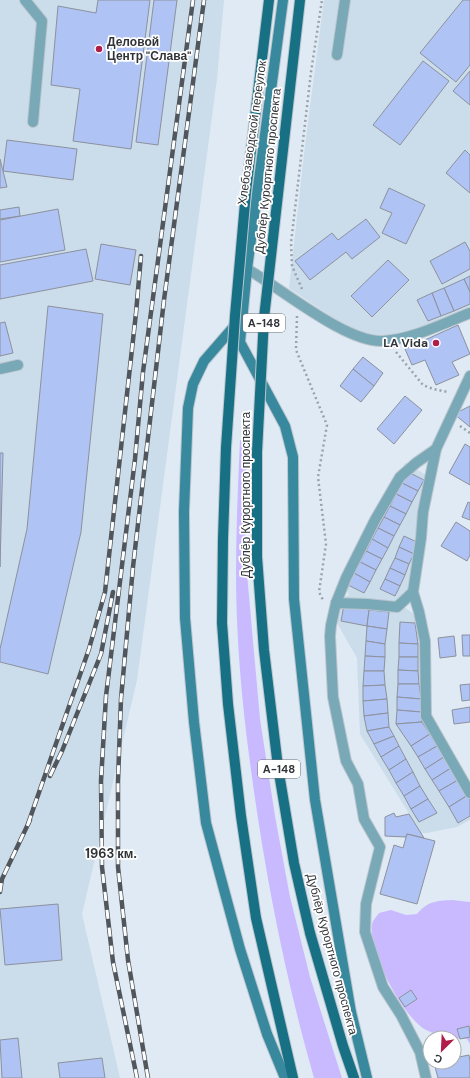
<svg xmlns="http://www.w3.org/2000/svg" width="470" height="1078" font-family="'DM Sans',sans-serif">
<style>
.built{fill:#cbdcea}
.green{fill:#c9baff}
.building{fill:#b0c3f5;stroke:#8c919c}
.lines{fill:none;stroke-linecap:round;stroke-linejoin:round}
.service-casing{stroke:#bcc6ce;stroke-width:12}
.minor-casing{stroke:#bcc6ce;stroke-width:12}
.secondary-casing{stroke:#bcc6ce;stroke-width:12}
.primary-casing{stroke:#bcc6ce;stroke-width:12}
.path{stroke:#9aa2aa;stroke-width:2.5;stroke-dasharray:2 3;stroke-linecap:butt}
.service{stroke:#79a9b7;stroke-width:10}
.minor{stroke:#79a9b7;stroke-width:10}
.secondary{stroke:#39899e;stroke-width:10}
.primary{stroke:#187084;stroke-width:10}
.rail-casing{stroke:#50565b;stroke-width:4.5}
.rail{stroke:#fff;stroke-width:3;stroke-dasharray:9;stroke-linecap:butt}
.primary-bridge-casing{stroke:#bcc6ce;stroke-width:12;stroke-linecap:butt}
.primary-bridge{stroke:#187084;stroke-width:10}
.poi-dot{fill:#b01d4a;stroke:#fff;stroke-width:1.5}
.labels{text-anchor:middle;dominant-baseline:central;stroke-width:3.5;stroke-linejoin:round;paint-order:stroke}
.shield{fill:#fff;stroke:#6e7174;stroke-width:1}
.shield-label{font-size:11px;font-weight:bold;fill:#303438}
.poi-label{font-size:12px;font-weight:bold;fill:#303438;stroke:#fff;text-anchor:start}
.street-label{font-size:12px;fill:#303438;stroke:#fff}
.neighbourhood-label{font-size:13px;font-weight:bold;fill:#303438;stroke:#fff}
</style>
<rect width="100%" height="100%" fill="#dfeaf4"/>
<g class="built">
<polygon points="0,0 224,0 217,79 137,680 82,914 120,1078 0,1078"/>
<polygon points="324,0 470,0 470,308 419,330 382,338 353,331 289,288 306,137"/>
<polygon points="405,463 428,476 419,555 404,607 418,617 423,710 470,794 470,820 457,827 427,833 421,833 360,734 357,658 336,621 342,598 349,595 343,582"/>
</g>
<g class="green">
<path d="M240,440L247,443L245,517L247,574L260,719L275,816L290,897L310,977L342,1078H314C285,977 265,874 251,770C242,705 236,639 236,573C236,529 238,485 240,440Z"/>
<path d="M452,900L470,902V1044L467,1039C452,1038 440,1037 426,1030C403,1018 367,949 372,924C373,920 377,916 379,913L391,910L406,915L417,914C428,901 436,901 452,900Z"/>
</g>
<g class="building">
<polygon points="98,0 150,0 131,149 73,141 80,89 51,85 58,6 96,13"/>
<polygon points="154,0 177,0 158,145 136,142"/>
<polygon points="463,0 470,0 470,65 456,82 420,53"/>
<polygon points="423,61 449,81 400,145 373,125"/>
<polygon points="470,71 470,105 453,91"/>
<polygon points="7,140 77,149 73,180 3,171"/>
<polygon points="465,150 470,155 470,193 446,173"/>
<polygon points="0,159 7,187 0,188"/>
<polygon points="389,188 425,205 406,244 382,233 392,213 380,208"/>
<polygon points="19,207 20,216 0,219 0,210"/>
<polygon points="58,209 65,250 0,262 0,220"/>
<polygon points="366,219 380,237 352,259 346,252 310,280 295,261 332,233 338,240"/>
<polygon points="465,242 470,251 470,269 442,284 430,261"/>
<polygon points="101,244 136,250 130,285 95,279"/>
<polygon points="86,249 93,281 0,299 0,265"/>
<polygon points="388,260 409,280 372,317 351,296"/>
<polygon points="470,276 470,292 464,279"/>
<polygon points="464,279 470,292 470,304 454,311 444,288"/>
<polygon points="444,288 454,311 441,316 432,293"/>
<polygon points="432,293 441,316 428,321 417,300"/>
<polygon points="48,306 103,314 81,532 48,674 0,662 0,649 27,529"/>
<polygon points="5,322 13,353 0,356 0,323"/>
<polygon points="458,325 470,354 452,362 459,375 436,385 425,360 412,365 405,349"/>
<polygon points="363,357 383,373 374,386 353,369"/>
<polygon points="353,369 374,386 361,402 340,386"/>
<polygon points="405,396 422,410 394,444 377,429"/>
<polygon points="470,406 470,427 454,414"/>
<polygon points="465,444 470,447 470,485 449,473"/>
<polygon points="0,453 3,453 0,567"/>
<polygon points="408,472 424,480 418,491 402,483"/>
<polygon points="402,483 418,491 412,502 396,494"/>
<polygon points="396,494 412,502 406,514 390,506"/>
<polygon points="468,502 470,503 470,520 462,517"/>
<polygon points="390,506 406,514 400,525 384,517"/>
<polygon points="384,517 400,525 394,536 378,528"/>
<polygon points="456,522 470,531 470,555 467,561 441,546"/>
<polygon points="378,528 394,536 388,548 372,539"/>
<polygon points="404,536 419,543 414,554 399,547"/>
<polygon points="372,539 388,548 382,559 366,551"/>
<polygon points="399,547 414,554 409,564 395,558"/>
<polygon points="366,551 382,559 376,570 360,562"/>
<polygon points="395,558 409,564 405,575 390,568"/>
<polygon points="360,562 376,570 370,582 354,573"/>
<polygon points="390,568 405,575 400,586 385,579"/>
<polygon points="354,573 370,582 364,593 348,585"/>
<polygon points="385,579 400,586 395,596 380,589"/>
<polygon points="344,605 369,610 367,626 341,621"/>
<polygon points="369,610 389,612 387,629 367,626"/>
<polygon points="400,622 415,623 418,644 399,643"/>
<polygon points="367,626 387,629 385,644 366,641"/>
<polygon points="462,635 470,635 470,656 463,656"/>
<polygon points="454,636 456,656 440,658 438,638"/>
<polygon points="366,641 385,644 385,657 365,656"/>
<polygon points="399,643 418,644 418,657 399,657"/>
<polygon points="365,656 385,657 384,671 364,671"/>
<polygon points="399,657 418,657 418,671 398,670"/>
<polygon points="398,670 418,671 419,684 398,684"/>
<polygon points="364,671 384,671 385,685 363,686"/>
<polygon points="398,684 419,684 421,699 397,697"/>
<polygon points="470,684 470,700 462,701 460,685"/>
<polygon points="385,685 387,699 363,701 363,686"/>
<polygon points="397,697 421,699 421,712 397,710"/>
<polygon points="387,699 388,713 364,716 363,701"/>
<polygon points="470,707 470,722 454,724 452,710"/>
<polygon points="397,710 421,712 422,722 396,724"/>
<polygon points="388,713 389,727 367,731 364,716"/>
<polygon points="422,722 430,734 411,746 396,724"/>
<polygon points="389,727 394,736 374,744 367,731"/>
<polygon points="430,734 437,746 418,757 411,746"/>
<polygon points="394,736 399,746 381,757 374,744"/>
<polygon points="399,746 406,759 389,770 381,757"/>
<polygon points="437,746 444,757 425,769 418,757"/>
<polygon points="444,757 451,768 432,780 425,769"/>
<polygon points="406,759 413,772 396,783 389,770"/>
<polygon points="451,768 458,780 439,791 432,780"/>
<polygon points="413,772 420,786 404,796 396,783"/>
<polygon points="458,780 468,795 449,807 439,791"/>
<polygon points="420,786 428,799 411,809 404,796"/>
<polygon points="468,795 470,799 470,816 458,823 449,807"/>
<polygon points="428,799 437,813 419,822 411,809"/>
<polygon points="394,813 396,817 409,814 424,838 407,834 406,837 385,836 385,817"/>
<polygon points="407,834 435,841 417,904 380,894 394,845 403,848"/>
<polygon points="58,904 62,960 5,965 0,909"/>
<polygon points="411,990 417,999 405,1007 399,998"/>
<polygon points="469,1026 470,1037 460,1039 457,1029"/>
<polygon points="18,1038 22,1078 2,1078 0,1040"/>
<polygon points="469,1055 470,1061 470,1078 438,1078 434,1063 454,1062 454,1058"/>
<polygon points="102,1058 105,1078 60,1078 58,1063"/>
</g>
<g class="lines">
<g class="service-casing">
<g id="service">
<polyline points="25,0 42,21 33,122"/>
<polyline points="337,55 345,0"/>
<polyline points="0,369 18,365"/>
<polyline points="336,603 367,604 397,607 413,592"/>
<polyline points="426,716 470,793"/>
</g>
</g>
<g class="minor-casing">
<g id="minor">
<path d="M247,269C281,288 346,343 383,341C413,339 442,324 470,313"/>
<polyline points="426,716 425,641 419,612 413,592 421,538 423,512 436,449 470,376"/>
<polyline points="426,1078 420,1052 401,1015 383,987 365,932 366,904 380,847 364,819 358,784 346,761 333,697 330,636 331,625 336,603 346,578 375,520 400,477 416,463 436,449"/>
</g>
</g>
<g class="secondary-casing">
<g id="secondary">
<polyline points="283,0 247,269 240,342 285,426 293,457 294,599 315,800 351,1012 367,1078"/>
<polyline points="237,323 204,361 193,384 188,408 184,512 185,618 194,722 206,823 240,949 267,1034 285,1078"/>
</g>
</g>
<g class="primary-casing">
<g id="primary">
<polyline points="246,192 269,0"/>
<polyline points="278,194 300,0"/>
<polyline points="226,448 223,539 222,623 228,704 241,816 256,918 293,1078"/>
<polyline points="257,452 257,557 264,650 278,767 294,863 310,933 343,1046 354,1078"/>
</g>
</g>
<g class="path">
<polyline points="302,289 292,266 291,243 311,72 322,0"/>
<polyline points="297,316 296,350 327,425 318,477 326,544 319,592 323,600"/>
<polyline points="396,352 423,385 433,389 448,392"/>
<polyline points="460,426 470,433"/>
</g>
<use href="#service" class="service"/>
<use href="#minor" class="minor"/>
<use href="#secondary" class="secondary"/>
<use href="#primary" class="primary"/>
<g class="rail-casing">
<g id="rail">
<polyline points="50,776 62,751 101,654 113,592"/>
<polyline points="28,824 89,649 105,592 136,313 141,256"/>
<polyline points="0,892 2,879 30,820"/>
<polyline points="137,1078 113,962 102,867 101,781 106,696 135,459 143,372 193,0"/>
<polyline points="148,1078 128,960 118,867 118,781 121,699 133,567 164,300 204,0"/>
</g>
</g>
<use href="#rail" class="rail"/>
<g class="primary-bridge-casing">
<g id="primary-bridge">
<polyline points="226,448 235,316 246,192"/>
<polyline points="257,452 264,318 278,194"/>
</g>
</g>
<use href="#primary-bridge" class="primary-bridge"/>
</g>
<g class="poi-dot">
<circle cx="99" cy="49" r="4"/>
<circle cx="436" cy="343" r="4"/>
</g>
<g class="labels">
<g class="shield">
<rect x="243" y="314" width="42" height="18" rx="3"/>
<rect x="258" y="760" width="42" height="18" rx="3"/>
</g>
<g class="shield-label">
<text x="264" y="323">А-148</text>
<text x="279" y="769">А-148</text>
</g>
<g class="poi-label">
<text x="107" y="42">Деловой<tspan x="107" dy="14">Центр "Слава"</tspan></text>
<text x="428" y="343" text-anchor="end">LA Vida</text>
</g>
<g class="street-label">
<text transform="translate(252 133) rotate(-82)">Хлебозаводской переулок</text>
<text transform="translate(268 171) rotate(-84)">Дублёр Курортного проспекта</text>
<text transform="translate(246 495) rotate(-90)">Дублёр Курортного проспекта</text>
<text transform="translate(332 954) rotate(75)">Дублёр Курортного проспекта</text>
</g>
<g class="neighbourhood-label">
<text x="111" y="853">1963 км.</text>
</g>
</g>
<g transform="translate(442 1050) rotate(204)"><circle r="19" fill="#ffffff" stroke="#acaeaf"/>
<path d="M0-3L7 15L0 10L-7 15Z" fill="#b01d4a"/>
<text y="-6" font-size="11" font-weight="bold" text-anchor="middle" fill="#303438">С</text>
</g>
</svg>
